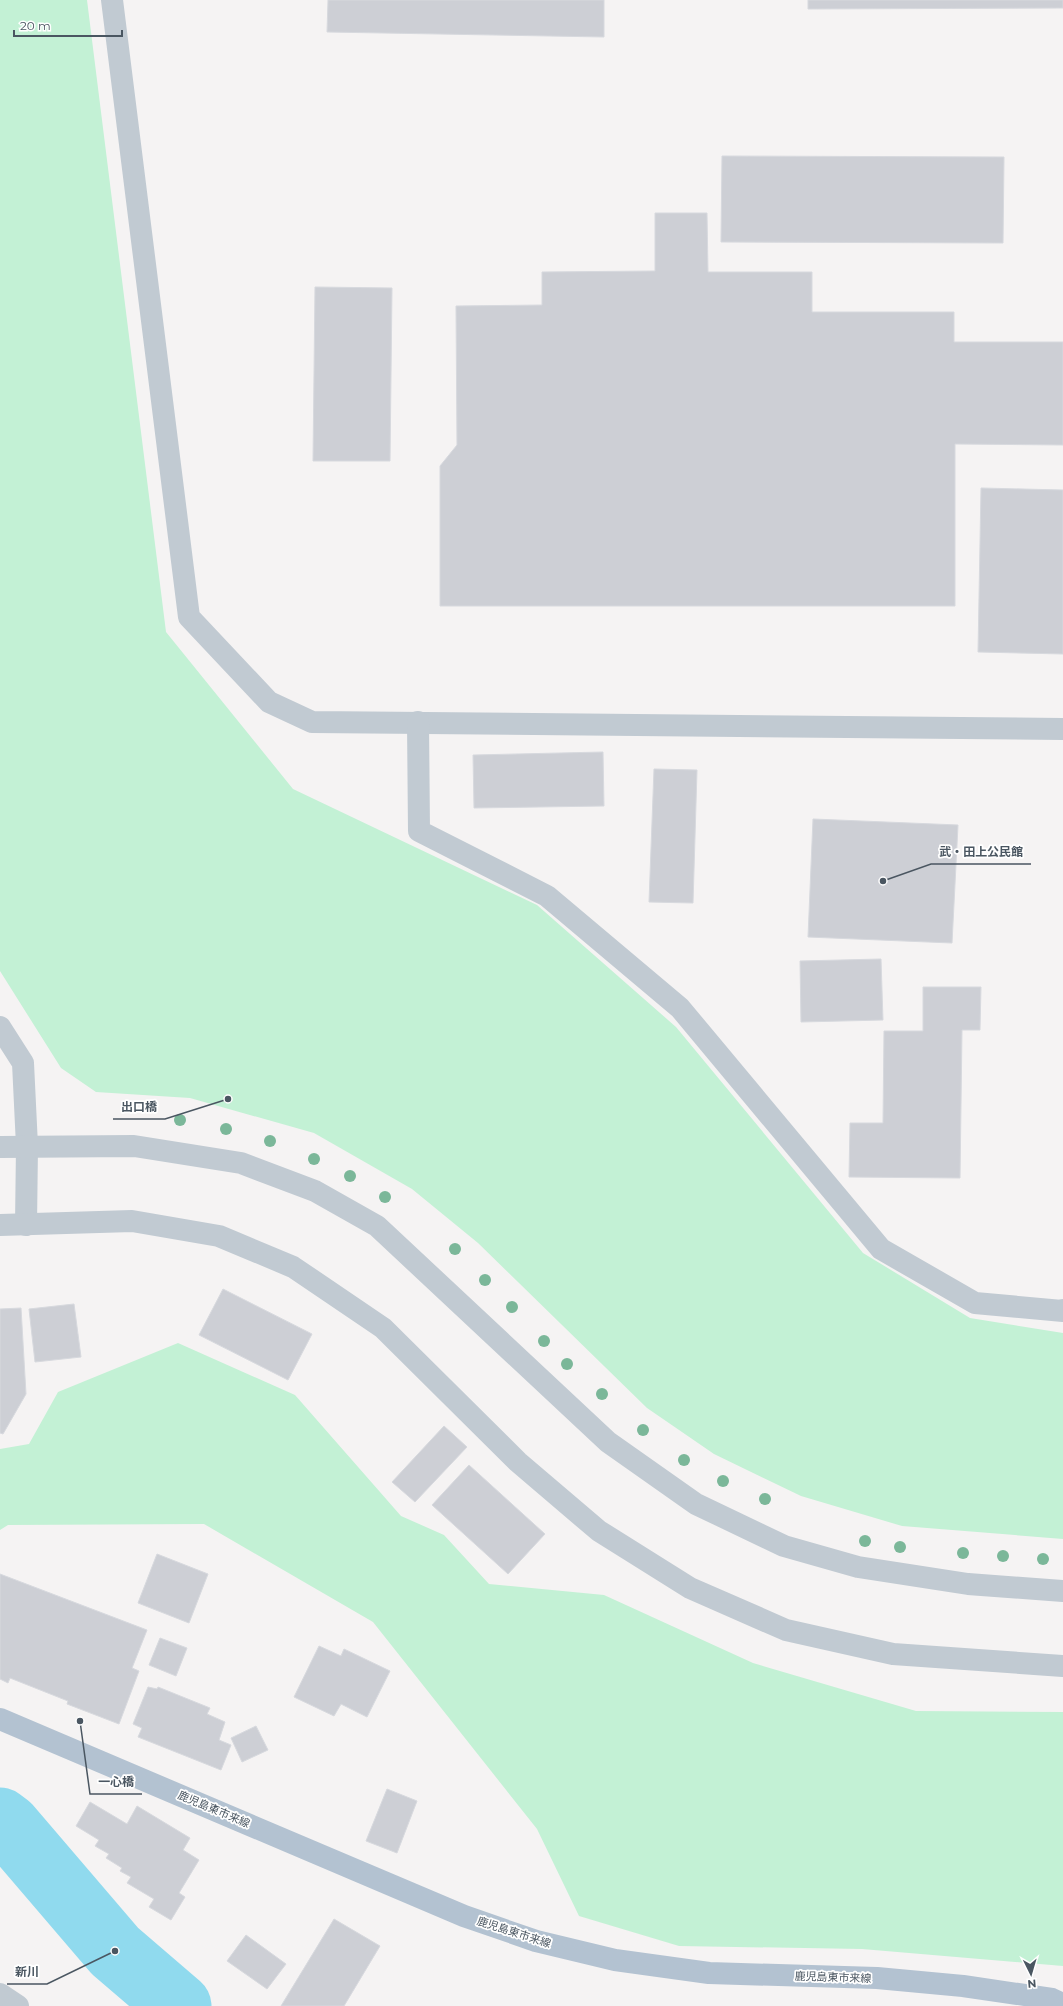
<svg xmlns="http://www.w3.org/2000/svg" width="1063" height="2006" font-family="Montserrat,'Noto Sans JP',sans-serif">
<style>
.green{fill:#c3f1d5}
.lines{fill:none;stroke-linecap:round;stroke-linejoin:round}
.river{stroke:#90daee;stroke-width:65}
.building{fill:#cdcfd5;stroke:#d7d9de}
.minor{stroke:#c1cad2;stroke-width:22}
.major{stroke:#b3c2d1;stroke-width:22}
.tree{fill:#7bb799}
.labels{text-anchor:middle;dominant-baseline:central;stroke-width:3.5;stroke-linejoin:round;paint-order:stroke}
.street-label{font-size:11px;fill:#4a5661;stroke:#fff}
.leader{fill:none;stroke:#4a5661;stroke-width:1.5}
.callout-dot{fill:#4a5661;stroke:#fff;stroke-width:1.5}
.callout-label{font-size:12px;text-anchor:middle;font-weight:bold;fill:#4a5661;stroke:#fff;stroke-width:3.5;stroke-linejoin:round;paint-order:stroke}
</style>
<rect width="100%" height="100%" fill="#f5f3f3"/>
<g class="green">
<polygon points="0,0 87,0 166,632 293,789 537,905 676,1027 863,1253 970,1318 1063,1333 1063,1539 902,1526 801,1496 714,1454 647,1408 478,1243 412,1189 314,1133 190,1098 96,1092 61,1068 0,971"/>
<polygon points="178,1343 295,1395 401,1516 444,1535 489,1584 604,1595 753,1663 916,1711 1063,1712 1063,1966 862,1949 679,1946 579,1916 537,1829 373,1622 204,1524 8,1525 0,1530 0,1449 29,1444 58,1392"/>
</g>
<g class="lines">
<polyline class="river" points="0,1820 8,1826 115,1951 179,2006"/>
</g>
<g class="building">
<polygon points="328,0 604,0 604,37 327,32"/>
<polygon points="808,0 1063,0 1063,8 808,9"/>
<polygon points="722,156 1004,157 1003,243 721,242"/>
<polygon points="655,213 707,213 708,272 812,272 812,312 954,312 954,342 1063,342 1063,445 955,444 955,606 440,606 440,466 457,445 456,306 542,305 542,272 655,271"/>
<polygon points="315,287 392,288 390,461 313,461"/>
<polygon points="981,488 1063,490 1063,654 978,652"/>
<polygon points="603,752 604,806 474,808 473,755"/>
<polygon points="654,769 697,770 693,903 649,902"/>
<polygon points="813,819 958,825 952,943 808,937"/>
<polygon points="881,959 883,1020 801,1022 800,961"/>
<polygon points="923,987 981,987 980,1030 962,1030 960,1178 849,1177 850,1123 883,1123 884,1031 923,1031"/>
<polygon points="223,1289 312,1334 288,1380 199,1335"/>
<polygon points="74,1304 81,1357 35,1362 29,1309"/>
<polygon points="21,1308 26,1394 3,1434 0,1433 0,1309"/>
<polygon points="444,1426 467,1447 415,1502 392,1482"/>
<polygon points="469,1465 545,1534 508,1574 432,1505"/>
<polygon points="157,1554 208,1574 189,1623 138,1603"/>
<polygon points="0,1574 147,1630 132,1668 139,1671 119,1724 67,1704 68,1701 10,1678 8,1683 0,1679"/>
<polygon points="160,1638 187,1648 176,1676 149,1665"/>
<polygon points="319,1646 341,1656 344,1649 390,1671 367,1717 341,1704 334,1716 294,1697"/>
<polygon points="148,1687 157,1689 158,1687 210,1708 207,1714 225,1722 219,1740 231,1745 221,1770 138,1737 142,1728 133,1724"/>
<polygon points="256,1726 268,1750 242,1762 231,1738"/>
<polygon points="387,1789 417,1801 397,1853 366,1841"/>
<polygon points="90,1802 127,1824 137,1806 190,1838 183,1850 199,1860 179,1893 185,1897 171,1920 149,1907 154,1899 127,1883 131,1877 120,1871 122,1868 106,1858 109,1854 95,1846 99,1840 76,1826"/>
<polygon points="334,1919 380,1946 344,2006 281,2006"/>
<polygon points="246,1935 286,1964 267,1989 227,1961"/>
</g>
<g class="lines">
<g class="minor">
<polyline points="112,0 189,617 269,702 312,722 1063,729"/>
<polyline points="418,722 419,831 547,896 680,1008 881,1249 975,1303 1063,1311 1063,1310"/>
<polyline points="0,1027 23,1063 27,1146 26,1225"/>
<polyline points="0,1147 134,1146 241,1163 315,1191 377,1226 608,1442 696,1504 784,1546 858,1567 968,1584 1063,1591"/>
<polyline points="0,1225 132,1221 219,1236 293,1267 383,1328 518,1462 599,1531 690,1588 786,1630 893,1654 1063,1666"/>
<polyline points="0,1994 18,2006"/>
</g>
<polyline class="major" points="0,1719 464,1916 536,1941 615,1960 709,1973 877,1978 963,1986 1052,1999 1063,2004"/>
</g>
<g class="tree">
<circle cx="180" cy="1120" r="6"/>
<circle cx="226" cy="1129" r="6"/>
<circle cx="270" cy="1141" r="6"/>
<circle cx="314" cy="1159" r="6"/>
<circle cx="350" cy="1176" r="6"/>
<circle cx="385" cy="1197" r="6"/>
<circle cx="455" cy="1249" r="6"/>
<circle cx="485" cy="1280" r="6"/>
<circle cx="512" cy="1307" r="6"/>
<circle cx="544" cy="1341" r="6"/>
<circle cx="567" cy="1364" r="6"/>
<circle cx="602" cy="1394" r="6"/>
<circle cx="643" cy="1430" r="6"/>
<circle cx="684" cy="1460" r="6"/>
<circle cx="723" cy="1481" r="6"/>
<circle cx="765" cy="1499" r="6"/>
<circle cx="865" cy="1541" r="6"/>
<circle cx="900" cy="1547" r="6"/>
<circle cx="963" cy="1553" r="6"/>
<circle cx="1003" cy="1556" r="6"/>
<circle cx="1043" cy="1559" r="6"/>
</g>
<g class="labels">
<g class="street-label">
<text transform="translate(214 1809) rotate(23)">鹿児島東市来線</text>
<text transform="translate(514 1932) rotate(18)">鹿児島東市来線</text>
<text transform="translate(833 1977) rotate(2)">鹿児島東市来線</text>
</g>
</g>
<path class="leader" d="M883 881L931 864H1031M228 1099L165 1119H113M80 1721L90 1794H142M115 1951L47 1984H7"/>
<g class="callout-dot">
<circle cx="883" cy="881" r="4"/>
<circle cx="228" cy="1099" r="4"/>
<circle cx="80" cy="1721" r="4"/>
<circle cx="115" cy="1951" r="4"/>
</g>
<g class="callout-label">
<text x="981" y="856">武・田上公民館</text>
<text x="139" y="1111">出口橋</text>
<text x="116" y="1786">一心橋</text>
<text x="27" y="1976">新川</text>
</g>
<g transform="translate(1031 1974) rotate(175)" stroke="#ffffff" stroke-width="3" paint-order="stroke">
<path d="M0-3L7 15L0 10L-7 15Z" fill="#4a5661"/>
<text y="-6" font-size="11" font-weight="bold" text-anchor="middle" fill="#4a5661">N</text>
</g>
<path d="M14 30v6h108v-6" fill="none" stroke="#4a5661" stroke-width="2"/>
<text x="20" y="30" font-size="12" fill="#4a5661" stroke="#ffffff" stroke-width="3" paint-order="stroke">20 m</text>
</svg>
